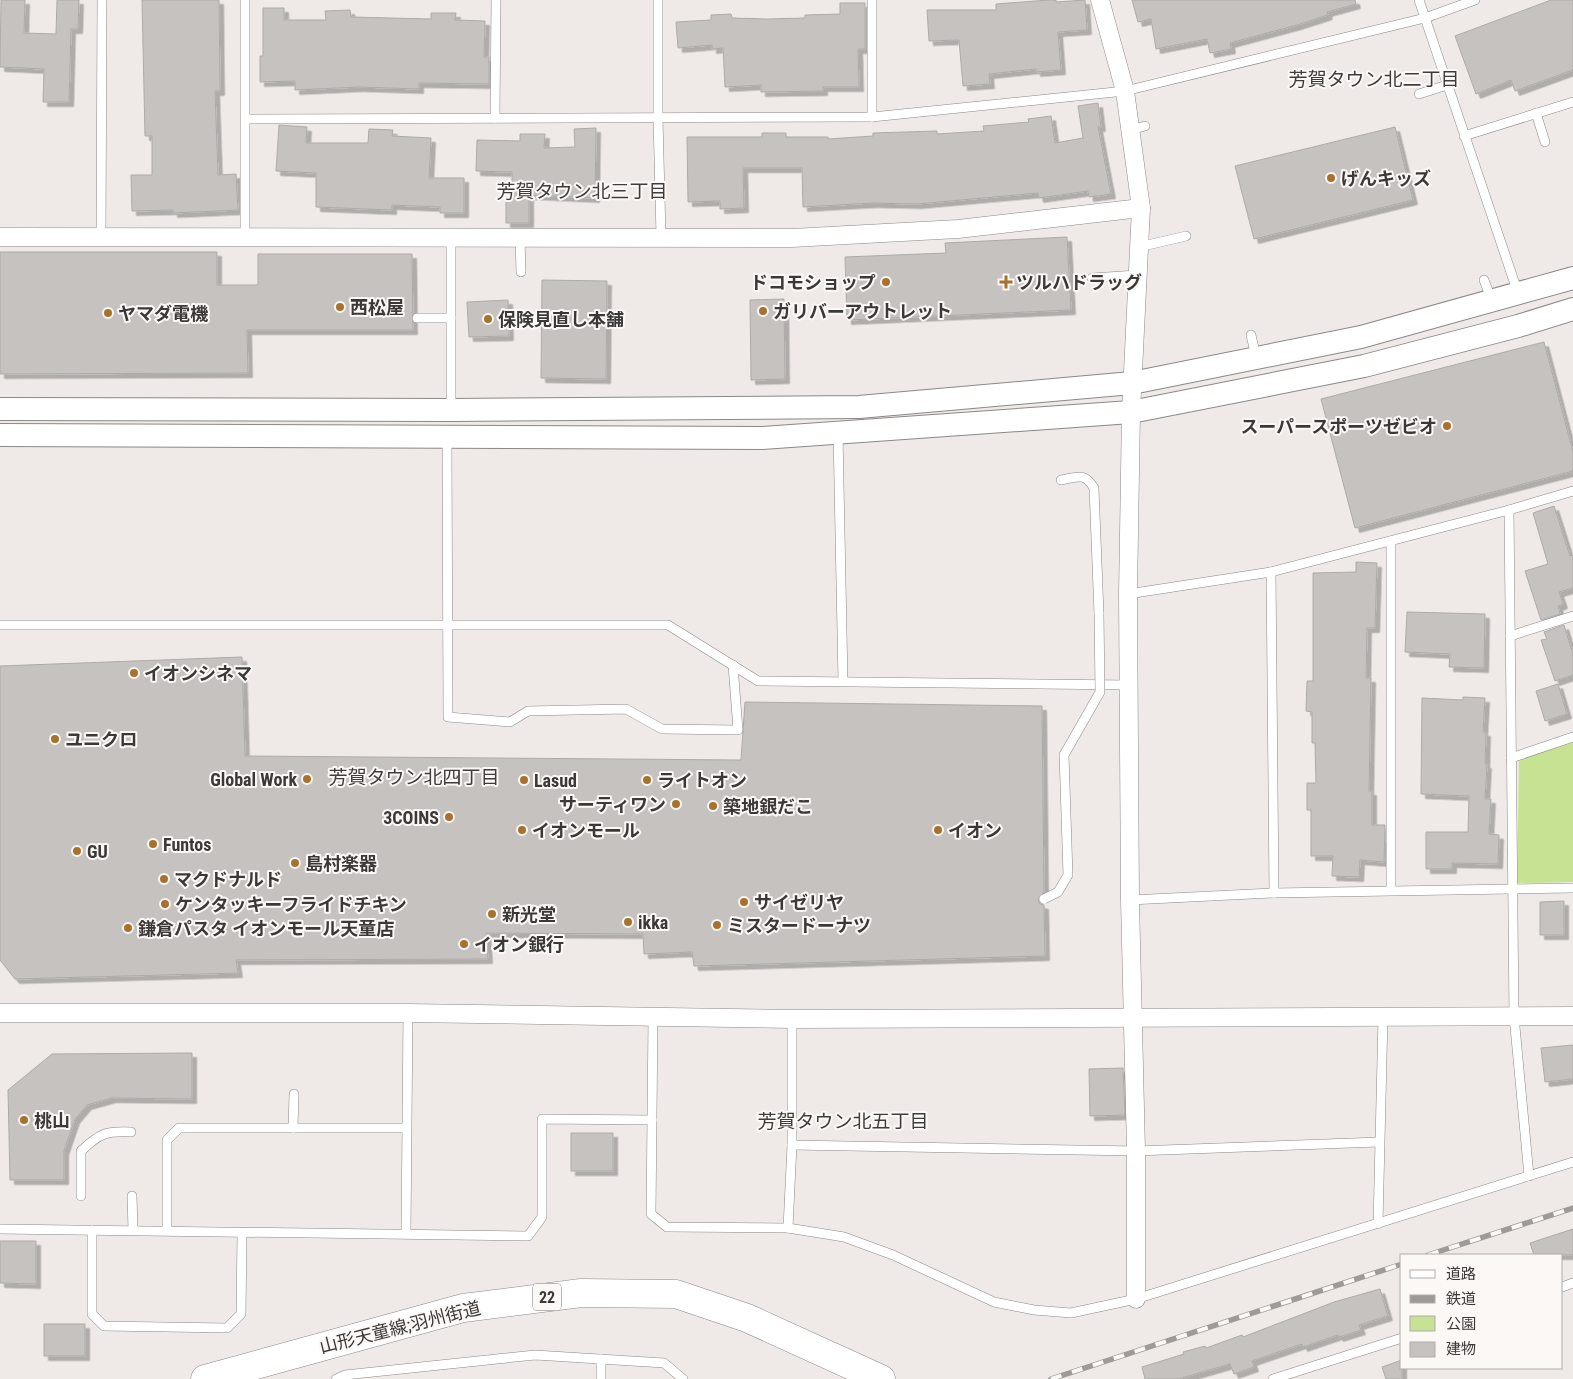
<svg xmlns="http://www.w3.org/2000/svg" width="1573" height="1379" font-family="'Roboto Condensed','Noto Sans JP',sans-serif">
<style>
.green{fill:#c7e292}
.building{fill:#c6c2c0;stroke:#aeaaa8;filter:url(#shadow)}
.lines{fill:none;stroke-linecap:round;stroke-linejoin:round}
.service-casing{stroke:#8c8886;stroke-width:10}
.minor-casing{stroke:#8c8886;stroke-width:19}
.tertiary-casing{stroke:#8c8886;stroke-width:24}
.primary-casing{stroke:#8c8886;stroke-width:29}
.service{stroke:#fff;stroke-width:9}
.minor{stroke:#fff;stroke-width:18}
.tertiary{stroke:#fff;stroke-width:22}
.primary{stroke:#fff;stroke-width:28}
.rail-casing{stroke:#9d9a98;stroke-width:5.5}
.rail{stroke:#fcf8f6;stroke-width:4;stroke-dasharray:11;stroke-linecap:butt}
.service-bridge-casing{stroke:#8c8886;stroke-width:10;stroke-linecap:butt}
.service-bridge{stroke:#fff;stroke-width:9}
.poi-dot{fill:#a9712e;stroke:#fcf8f6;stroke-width:2}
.labels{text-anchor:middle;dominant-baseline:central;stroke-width:4;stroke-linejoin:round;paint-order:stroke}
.shield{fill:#fcf8f6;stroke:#757271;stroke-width:1}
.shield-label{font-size:16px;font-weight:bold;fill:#3b3938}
.poi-label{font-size:18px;font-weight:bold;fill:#3b3938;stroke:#fcf8f6;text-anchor:start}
.street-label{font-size:18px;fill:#3b3938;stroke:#fcf8f6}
.neighbourhood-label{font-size:19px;fill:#403c3b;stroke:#fcf8f6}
</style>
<defs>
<filter id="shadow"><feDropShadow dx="4.5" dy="4.5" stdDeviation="0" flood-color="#0004"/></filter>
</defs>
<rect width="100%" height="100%" fill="#efeae8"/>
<polygon class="green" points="1573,742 1573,882 1517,883 1519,760"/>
<g class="building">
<polygon points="1,0 25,0 24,33 56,34 57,0 79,0 78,29 71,29 69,102 43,102 44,69 0,67"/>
<polygon points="142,0 219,0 220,91 215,91 218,175 236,174 238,210 173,213 173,210 132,211 131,175 152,175 152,136 145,136"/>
<polygon points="1049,0 1056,0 1056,2 1085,0 1087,30 1058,32 1061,70 1036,72 1036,69 989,74 990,84 963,86 959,40 929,41 927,10 996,10 996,4"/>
<polygon points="1132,0 1355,0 1356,4 1327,12 1328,15 1297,25 1230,43 1231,49 1210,53 1207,39 1156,49 1151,19 1138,22"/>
<polygon points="1551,0 1573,0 1573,70 1515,91 1511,80 1476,94 1455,36"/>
<polygon points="840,3 865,3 865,49 858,49 859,87 823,87 823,91 761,92 761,85 725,87 723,48 712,49 712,45 678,48 676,22 711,20 711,15 731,14 732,18 767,19 805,18 805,15 840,14"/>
<polygon points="263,8 284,8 284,20 326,20 325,11 350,10 351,17 431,19 431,13 456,13 455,20 485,21 484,57 489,57 489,84 419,83 419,89 359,87 295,90 295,81 260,82 260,56 263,56"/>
<polygon points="1098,103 1101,127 1098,127 1111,194 1089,197 1088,191 1039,198 1038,193 917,204 872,203 803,207 802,168 743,168 744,208 720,209 720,201 688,202 687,137 762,137 762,133 786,133 786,137 828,137 828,139 873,136 873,133 937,131 937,134 984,131 983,126 1029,122 1028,119 1051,116 1055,143 1083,138 1078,106"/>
<polygon points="279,125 307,127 306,143 368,143 369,129 393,130 392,136 431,138 429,178 464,178 464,213 440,213 440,207 392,205 392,210 316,207 316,173 276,171"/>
<polygon points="1395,127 1413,200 1254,239 1235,166"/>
<polygon points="596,128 595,198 529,195 529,223 506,223 506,200 512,200 512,172 476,171 477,140 520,141 520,134 545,134 544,148 575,147 574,129"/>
<polygon points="1067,237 1071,310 847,320 845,257 946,253 945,243"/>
<polygon points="0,252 217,252 217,285 258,285 258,254 412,254 413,330 247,330 248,373 0,374"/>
<polygon points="542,280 607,281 606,379 541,378"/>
<polygon points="784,299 785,379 751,380 750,300"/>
<polygon points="508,300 509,336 469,337 467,302"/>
<polygon points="1544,342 1573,452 1573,471 1355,528 1321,399"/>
<polygon points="1554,506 1570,556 1573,555 1573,588 1559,592 1563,604 1558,606 1560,614 1541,620 1525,571 1548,564 1533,513"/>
<polygon points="1356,562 1377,563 1375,628 1367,628 1366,678 1371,678 1369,791 1372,791 1372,825 1385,825 1384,862 1360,860 1359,877 1332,876 1333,856 1311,856 1311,810 1307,810 1307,783 1316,783 1315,743 1312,743 1312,712 1306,711 1307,681 1313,681 1313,573 1356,572"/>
<polygon points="1407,612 1485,614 1484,668 1449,667 1450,654 1405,652"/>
<polygon points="1564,625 1573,654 1573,675 1555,681 1541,640 1547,639 1544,632"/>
<polygon points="242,657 245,756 741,760 745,702 1042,706 1044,892 1038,899 1040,904 1044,905 1045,956 694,966 692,952 644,954 643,934 486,933 488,959 236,960 238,973 15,979 0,960 0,666"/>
<polygon points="1558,684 1567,714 1545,721 1536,691"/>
<polygon points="1463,697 1485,698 1483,732 1486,732 1485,764 1487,764 1485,799 1491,799 1489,834 1499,835 1498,864 1452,863 1452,869 1426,869 1426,832 1468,832 1469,796 1421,794 1422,698 1463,700"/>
<polygon points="1564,901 1564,935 1540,935 1540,902"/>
<polygon points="1573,1045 1573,1079 1545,1082 1541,1048"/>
<polygon points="192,1053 192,1099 112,1098 87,1105 75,1119 64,1151 64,1180 10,1180 8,1090 52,1054"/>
<polygon points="1123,1068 1125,1115 1090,1116 1089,1069"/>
<rect x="571" y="1133" width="42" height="38"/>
<polygon points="1573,1229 1573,1255 1534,1255 1530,1243"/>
<polygon points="0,1241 36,1241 36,1284 0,1283"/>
<polygon points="1380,1289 1388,1316 1359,1325 1361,1330 1339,1337 1338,1335 1303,1347 1302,1344 1252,1361 1254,1367 1234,1374 1230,1364 1178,1379 1145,1379 1142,1367 1184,1354 1183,1352 1205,1346 1206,1348 1242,1335 1243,1337 1334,1302"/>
<rect x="44" y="1324" width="41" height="32"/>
<polygon points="1402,1360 1402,1379 1386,1379 1382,1367"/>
</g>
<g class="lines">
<g class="service-casing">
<g id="service">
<polyline points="245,0 245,237"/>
<polyline points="658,0 658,118 661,236"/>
<polyline points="872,0 872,117"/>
<polyline points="1419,0 1518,293"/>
<polyline points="1419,94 1447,85"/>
<polyline points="1536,113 1545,142"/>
<polyline points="495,118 496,0"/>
<polyline points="246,119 872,117 1125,91 1425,18 1475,0"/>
<polyline points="1130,130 1145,126"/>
<polyline points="1464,136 1573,102"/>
<polyline points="451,237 451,409"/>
<polyline points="520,237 521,272"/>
<polyline points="101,238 102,0"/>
<polyline points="1139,247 1186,236"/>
<polyline points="1092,278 1137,275"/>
<polyline points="1484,280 1492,301"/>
<polyline points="417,318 451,318"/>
<polyline points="1251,335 1256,357"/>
<polyline points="838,433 843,681"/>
<polyline points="447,437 448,717 510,722 528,711 626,709 662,729 738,730 733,665"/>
<path d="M1061,480C1078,477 1084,472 1094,488L1099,614"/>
<polyline points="1509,510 1514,1016 1529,1176"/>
<polyline points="1391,541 1391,890"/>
<polyline points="1271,572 1274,893"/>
<polyline points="1128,594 1271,572 1509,510 1573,491"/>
<polyline points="0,625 668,625 758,681 1129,685"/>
<polyline points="1510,636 1573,616"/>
<polyline points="1511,758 1573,737"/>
<polyline points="1130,900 1274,893 1573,888"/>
<polyline points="653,1018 651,1214 667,1227 788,1228 844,1237 893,1255 994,1302 1034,1310 1071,1313 1136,1299 1573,1162"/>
<polyline points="293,1128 294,1094"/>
<polyline points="792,1145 1136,1151 1379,1142"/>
<path d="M81,1196V1151C100,1133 106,1131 131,1132"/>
<polyline points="132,1196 133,1230"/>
<polyline points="1378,1224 1383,1017"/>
<polyline points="788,1228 792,1145 792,1019"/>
<polyline points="0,1229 528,1236 542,1217 542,1119 652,1120"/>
<polyline points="92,1230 92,1314 104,1326 227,1328 241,1314 242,1233"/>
<polyline points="167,1230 167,1140 179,1128 406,1128"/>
<polyline points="406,1233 408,1013"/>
<polyline points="1562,1287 1573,1283"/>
<polyline points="336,1379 345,1375 535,1355 664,1363 683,1379"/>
<polyline points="601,1379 601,1359"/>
<polyline points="1273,1379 1402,1338"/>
</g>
</g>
<g class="minor-casing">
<g id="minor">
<polyline points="1100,0 1125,91 1141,208 1131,412 1128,594 1130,900 1136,1151 1136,1299"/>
<polyline points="0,237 792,238 958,229 1141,208"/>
<polyline points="0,1013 408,1013 792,1019 1573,1016"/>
</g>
</g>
<g class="tertiary-casing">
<g id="tertiary">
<polyline points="0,409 451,410 859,407 1132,383 1361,337 1573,278"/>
<polyline points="0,435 762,438 1131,412 1364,366 1518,326 1573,309"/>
</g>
</g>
<g class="primary-casing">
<polyline id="primary" points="205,1379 463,1308 581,1293 676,1294 747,1318 881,1379"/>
</g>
<use href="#service" class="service"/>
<use href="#minor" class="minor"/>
<use href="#tertiary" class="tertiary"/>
<use href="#primary" class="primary"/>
<g class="rail-casing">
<g id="rail">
<polyline points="1428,1255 1573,1208"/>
<polyline points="1051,1379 1402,1264"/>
</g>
</g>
<use href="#rail" class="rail"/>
<g class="service-bridge-casing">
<polyline id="service-bridge" points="1044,899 1058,892 1068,875 1064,755 1100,692 1099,614"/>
</g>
<use href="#service-bridge" class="service-bridge"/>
</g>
<g class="poi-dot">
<circle cx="1331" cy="178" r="5"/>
<circle cx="886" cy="282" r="5"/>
<path d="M1003.5 274.5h5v5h5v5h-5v5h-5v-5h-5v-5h5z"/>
<circle cx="340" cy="307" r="5"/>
<circle cx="763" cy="311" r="5"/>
<circle cx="108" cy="313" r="5"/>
<circle cx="488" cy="319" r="5"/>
<circle cx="1447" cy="426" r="5"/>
<circle cx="134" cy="673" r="5"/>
<circle cx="55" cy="739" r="5"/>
<circle cx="307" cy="779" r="5"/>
<circle cx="524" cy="780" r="5"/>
<circle cx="647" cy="780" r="5"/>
<circle cx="676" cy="804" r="5"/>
<circle cx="713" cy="806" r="5"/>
<circle cx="449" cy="817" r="5"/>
<circle cx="522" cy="830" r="5"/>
<circle cx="938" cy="830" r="5"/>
<circle cx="153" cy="844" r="5"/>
<circle cx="77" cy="851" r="5"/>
<circle cx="295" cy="863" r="5"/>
<circle cx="164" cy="879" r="5"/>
<circle cx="744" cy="902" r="5"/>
<circle cx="165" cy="904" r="5"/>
<circle cx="492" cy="914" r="5"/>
<circle cx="628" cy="922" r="5"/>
<circle cx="717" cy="925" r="5"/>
<circle cx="128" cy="928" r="5"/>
<circle cx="464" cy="944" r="5"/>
<circle cx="24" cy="1120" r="5"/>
</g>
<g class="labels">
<rect class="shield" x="533" y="1283.5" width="28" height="27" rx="4"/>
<g class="shield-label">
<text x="547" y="1297">22</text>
</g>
<g class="poi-label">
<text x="1341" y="178">げんキッズ</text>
<text x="876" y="282" text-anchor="end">ドコモショップ</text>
<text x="1016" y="282">ツルハドラッグ</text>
<text x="350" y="307">西松屋</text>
<text x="773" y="311">ガリバーアウトレット</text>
<text x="118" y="313">ヤマダ電機</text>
<text x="498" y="319">保険見直し本舗</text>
<text x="1437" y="426" text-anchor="end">スーパースポーツゼビオ</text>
<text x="144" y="673">イオンシネマ</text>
<text x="65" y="739">ユニクロ</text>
<text x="297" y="779" text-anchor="end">Global Work</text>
<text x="534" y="780">Lasud</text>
<text x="657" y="780">ライトオン</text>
<text x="666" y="804" text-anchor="end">サーティワン</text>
<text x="723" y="806">築地銀だこ</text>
<text x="439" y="817" text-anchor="end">3COINS</text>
<text x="532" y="830">イオンモール</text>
<text x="948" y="830">イオン</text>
<text x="163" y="844">Funtos</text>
<text x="87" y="851">GU</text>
<text x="305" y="863">島村楽器</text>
<text x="174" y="879">マクドナルド</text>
<text x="754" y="902">サイゼリヤ</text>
<text x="175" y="904">ケンタッキーフライドチキン</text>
<text x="502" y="914">新光堂</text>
<text x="638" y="922">ikka</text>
<text x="727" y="925">ミスタードーナツ</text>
<text x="138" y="928">鎌倉パスタ イオンモール天童店</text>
<text x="474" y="944">イオン銀行</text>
<text x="34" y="1120">桃山</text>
</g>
<g class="street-label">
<text transform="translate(400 1327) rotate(-14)">山形天童線;羽州街道</text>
</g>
<g class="neighbourhood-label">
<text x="1374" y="79">芳賀タウン北二丁目</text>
<text x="582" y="191">芳賀タウン北三丁目</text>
<text x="414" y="777">芳賀タウン北四丁目</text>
<text x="843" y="1121">芳賀タウン北五丁目</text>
</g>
</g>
<rect x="1400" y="1254" width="162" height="115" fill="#fcf8f6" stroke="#afacaa"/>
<rect x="1410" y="1270" width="25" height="8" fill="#ffffff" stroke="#afacaa"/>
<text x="1446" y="1279" font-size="15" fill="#3b3938">道路</text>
<rect x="1410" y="1295" width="25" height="8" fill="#9d9a98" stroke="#afacaa"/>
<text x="1446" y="1304" font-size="15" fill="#3b3938">鉄道</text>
<rect x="1410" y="1316" width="25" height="15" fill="#c7e292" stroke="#afacaa"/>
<text x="1446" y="1329" font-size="15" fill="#3b3938">公園</text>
<rect x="1410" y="1342" width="25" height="15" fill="#c6c2c0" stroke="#afacaa"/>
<text x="1446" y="1354" font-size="15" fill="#3b3938">建物</text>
</svg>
